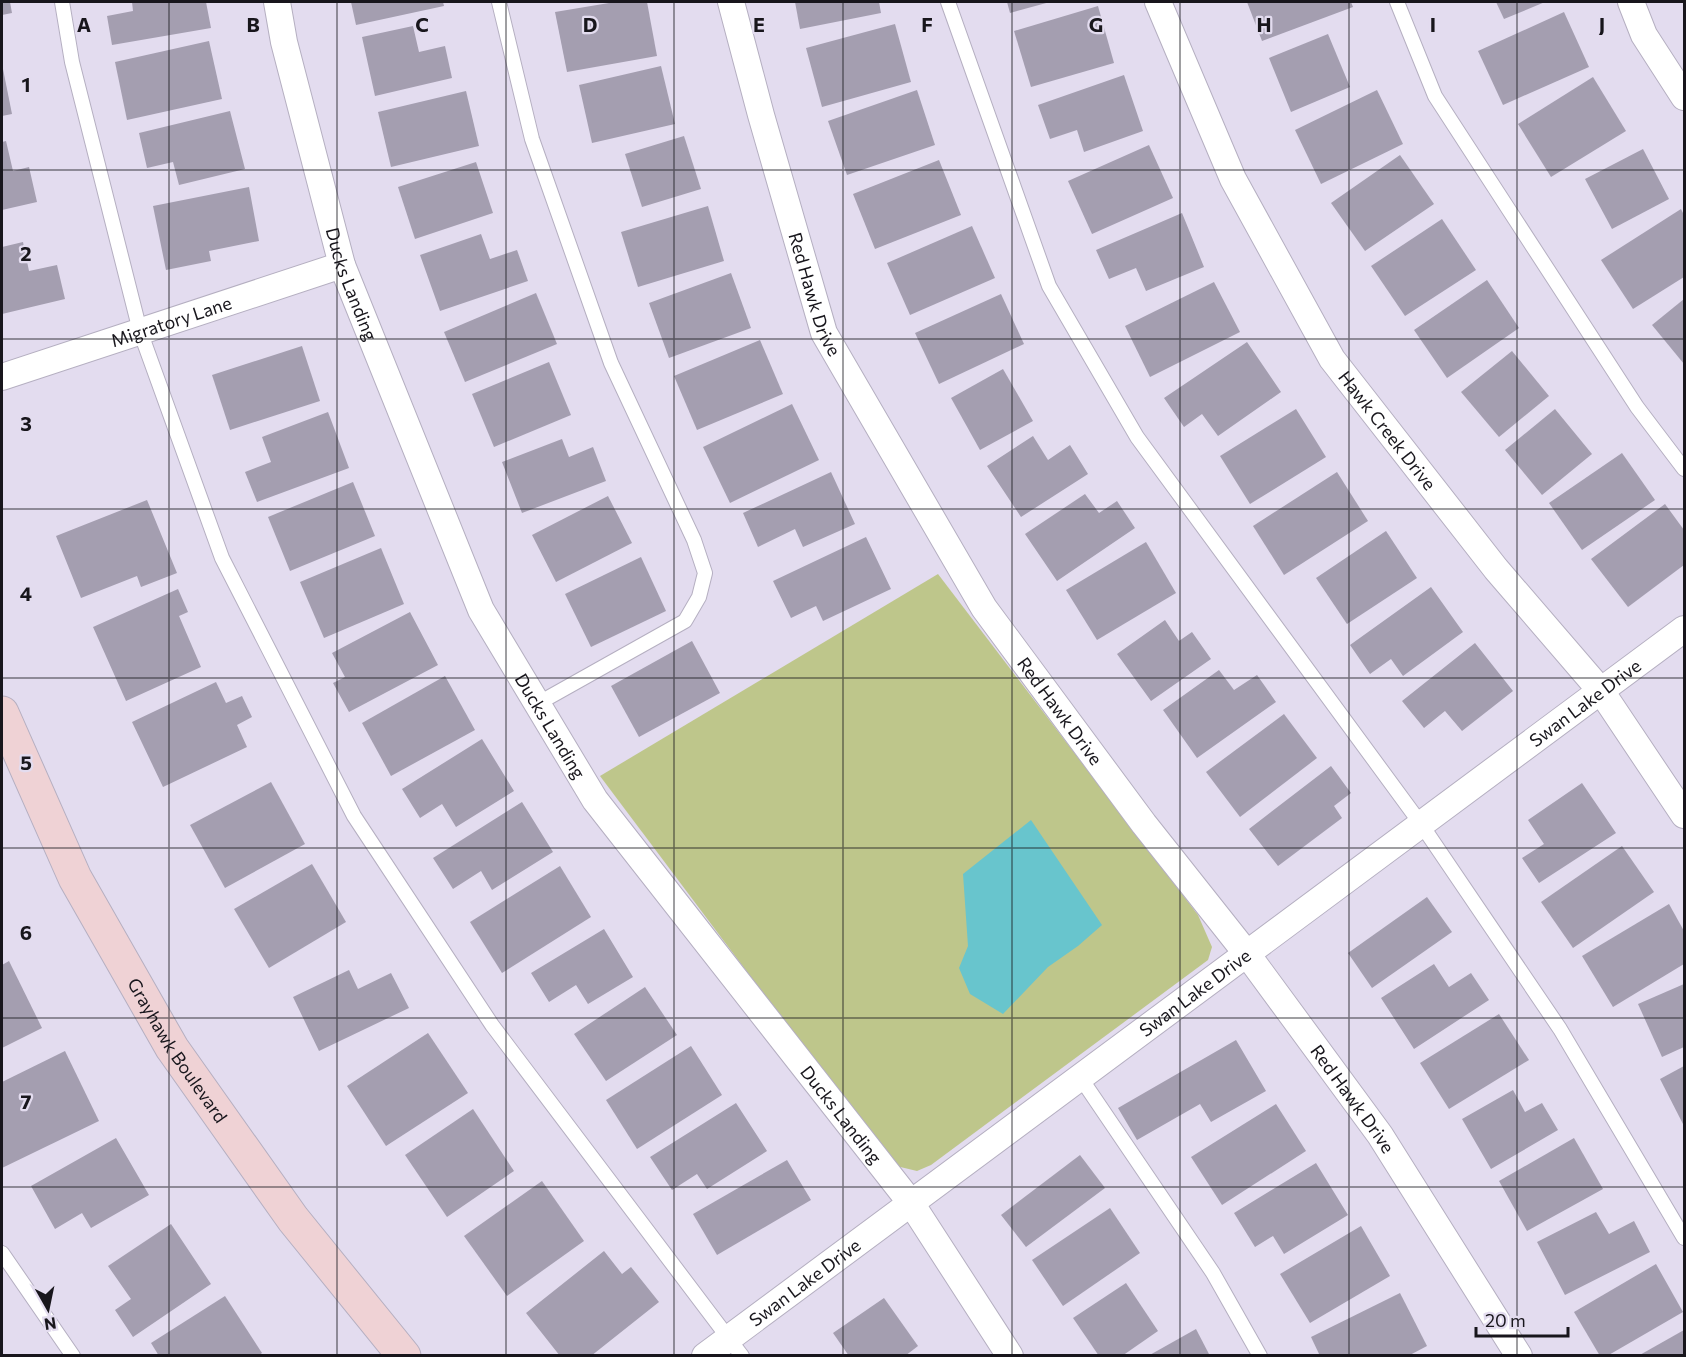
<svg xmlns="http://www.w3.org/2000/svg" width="1686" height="1357" font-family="Commissioner,sans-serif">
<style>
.green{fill:#bec68b}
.water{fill:#68c5cd}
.building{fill:#a49eb0}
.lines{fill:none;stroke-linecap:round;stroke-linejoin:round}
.lane-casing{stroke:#b5afc1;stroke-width:16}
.street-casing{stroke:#b5afc1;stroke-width:28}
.secondary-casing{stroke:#b5afc1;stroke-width:35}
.lane{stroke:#fff;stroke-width:14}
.street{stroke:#fff;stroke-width:26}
.secondary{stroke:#efd2d5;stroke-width:33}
.grid{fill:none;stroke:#18161c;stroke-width:1.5;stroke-opacity:0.55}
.labels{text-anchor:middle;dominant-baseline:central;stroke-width:4.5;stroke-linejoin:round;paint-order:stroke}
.street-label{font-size:18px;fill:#18161c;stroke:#e3dcef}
.grid-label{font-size:20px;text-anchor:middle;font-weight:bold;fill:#18161c;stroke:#e3dcef;stroke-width:4.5;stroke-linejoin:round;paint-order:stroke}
</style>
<rect width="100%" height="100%" fill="#e3dcef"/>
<polygon class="green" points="938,574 1198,915 1212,947 1208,960 931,1165 917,1171 892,1165 600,776"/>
<polygon class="water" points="1031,820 1102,925 1078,946 1048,967 1003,1014 970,994 959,968 968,946 963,874"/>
<g class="building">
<polygon points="2,2 10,2 12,13 2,15"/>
<polygon points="132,2 206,2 211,28 112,45 107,16 133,11"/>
<polygon points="351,2 443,2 444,6 356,25"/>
<polygon points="615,2 647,2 657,56 567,72 555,12"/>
<polygon points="795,2 879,2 881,13 800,29"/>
<polygon points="1007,2 1050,2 1010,13"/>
<polygon points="1247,2 1351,2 1353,7 1262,41"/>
<polygon points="1496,2 1545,2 1504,19"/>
<polygon points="1098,6 1114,63 1031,87 1014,31"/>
<polygon points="1564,12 1589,67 1503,105 1478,51"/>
<polygon points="895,24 911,82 822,107 806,48"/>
<polygon points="413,26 419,52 445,46 452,78 375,96 362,37"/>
<polygon points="1328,34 1350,87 1291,112 1269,58"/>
<polygon points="209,41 222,99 127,120 115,62"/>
<polygon points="2,64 12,114 2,116"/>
<polygon points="661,66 675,124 592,143 579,85"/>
<polygon points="1124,75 1143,131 1084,152 1077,130 1050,139 1038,105"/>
<polygon points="1593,77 1626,131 1551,177 1518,124"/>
<polygon points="917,90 935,145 847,175 828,121"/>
<polygon points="1377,90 1403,144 1321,184 1295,130"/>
<polygon points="466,91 479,146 391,167 378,112"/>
<polygon points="230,111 245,169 179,185 173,162 147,168 139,133"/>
<polygon points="684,136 701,189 642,207 625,154"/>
<polygon points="6,141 13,171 29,167 37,202 2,210 2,142"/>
<polygon points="1149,145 1173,198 1092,234 1068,181"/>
<polygon points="1643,149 1669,199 1612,229 1585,179"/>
<polygon points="1400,155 1434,204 1365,251 1331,203"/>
<polygon points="939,160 961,215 875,249 853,194"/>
<polygon points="476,162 493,213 415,239 398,187"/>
<polygon points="249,187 259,241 209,251 211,261 166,270 153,206"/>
<polygon points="708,206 724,261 638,287 621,232"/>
<polygon points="1681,209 1684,215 1684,277 1633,309 1601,260"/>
<polygon points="1182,213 1204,267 1146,291 1136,268 1109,279 1096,250"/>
<polygon points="1442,219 1476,270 1405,316 1371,266"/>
<polygon points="972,226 995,278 910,315 887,263"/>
<polygon points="481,234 490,259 517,250 528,281 440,311 420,255"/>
<polygon points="23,242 29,271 57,265 65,299 2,314 2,247"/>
<polygon points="731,273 751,328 669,358 649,303"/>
<polygon points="1487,280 1519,328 1447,378 1414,330"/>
<polygon points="1214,282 1240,332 1150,377 1125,326"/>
<polygon points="536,293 557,344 465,382 444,332"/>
<polygon points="1001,294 1024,344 939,384 915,333"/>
<polygon points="1684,299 1684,364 1652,325"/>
<polygon points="760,340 783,394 697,430 674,376"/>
<polygon points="1247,342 1281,392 1218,436 1202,414 1184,427 1164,398"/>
<polygon points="302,346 320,401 230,430 212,375"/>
<polygon points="1512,351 1549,396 1499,437 1461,392"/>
<polygon points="549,362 571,415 494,447 472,394"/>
<polygon points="1003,369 1033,421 980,450 951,398"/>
<polygon points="792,404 819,460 730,503 703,447"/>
<polygon points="1296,409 1326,457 1250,504 1220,456"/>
<polygon points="1555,409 1592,454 1542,495 1505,450"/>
<polygon points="328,412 349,468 257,502 245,472 271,462 262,437"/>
<polygon points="1033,436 1048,460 1070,445 1088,474 1021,517 987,466"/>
<polygon points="562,439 569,457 593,447 606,481 522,513 502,462"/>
<polygon points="1622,453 1655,500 1582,550 1549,503"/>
<polygon points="831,472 855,524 803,547 795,529 758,547 743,513"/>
<polygon points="1337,472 1368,521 1284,575 1253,526"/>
<polygon points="353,482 375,536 290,571 268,517"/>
<polygon points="1085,494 1099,513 1117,501 1135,528 1057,581 1025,534"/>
<polygon points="608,496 632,543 556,582 532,535"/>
<polygon points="147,500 177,573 141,587 137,576 81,598 56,536"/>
<polygon points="1665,504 1684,530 1684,565 1628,607 1591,559"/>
<polygon points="1386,531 1417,578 1347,624 1316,578"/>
<polygon points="866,537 891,589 823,621 816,606 791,618 773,581"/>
<polygon points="1146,542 1176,593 1097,640 1066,590"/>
<polygon points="381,548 404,604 324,638 300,582"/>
<polygon points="641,557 666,611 591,647 565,594"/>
<polygon points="1431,587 1463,632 1403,676 1391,659 1370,674 1350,645"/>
<polygon points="178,589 188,612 179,616 201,667 126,701 93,627"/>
<polygon points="410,612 438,665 349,712 333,683 345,677 332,653"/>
<polygon points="1165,620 1179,641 1192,632 1211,659 1151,701 1117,654"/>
<polygon points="692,641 720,693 639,737 611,686"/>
<polygon points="1475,643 1513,691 1462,731 1445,711 1424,728 1402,701"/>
<polygon points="1219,670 1234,690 1257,675 1276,702 1197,758 1163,710"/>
<polygon points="445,676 475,730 391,776 362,723"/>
<polygon points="216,682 226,703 242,696 252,717 237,725 247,747 163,787 132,722"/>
<polygon points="1284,714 1317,758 1240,817 1206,772"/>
<polygon points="482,739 514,791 456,827 442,804 420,818 402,789"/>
<polygon points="1331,766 1351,793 1334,806 1342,818 1278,866 1249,829"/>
<polygon points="271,782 305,844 225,888 190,825"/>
<polygon points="1582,783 1616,833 1539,883 1522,858 1544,844 1528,820"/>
<polygon points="522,802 553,852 492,890 481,871 453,889 433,858"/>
<polygon points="1622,846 1654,892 1573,948 1541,902"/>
<polygon points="312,864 346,922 269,968 234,909"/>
<polygon points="560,866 591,917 502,973 470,922"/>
<polygon points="1427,897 1452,932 1372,988 1348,953"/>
<polygon points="1669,904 1684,931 1684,964 1613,1007 1582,956"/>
<polygon points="604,929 633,977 588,1004 576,985 549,1002 531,973"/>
<polygon points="9,961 42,1028 2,1048 2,965"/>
<polygon points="1434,964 1449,987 1471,973 1489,1000 1414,1049 1381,998"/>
<polygon points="349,970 358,989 391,973 409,1008 319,1051 293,997"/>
<polygon points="1684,984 1684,1047 1662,1057 1638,1004"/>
<polygon points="645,987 677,1035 606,1081 574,1034"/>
<polygon points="1499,1014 1529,1060 1449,1109 1420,1063"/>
<polygon points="428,1033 468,1093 386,1146 347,1086"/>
<polygon points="1236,1040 1266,1091 1211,1122 1200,1104 1137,1140 1118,1108"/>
<polygon points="691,1046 722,1095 637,1149 606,1100"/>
<polygon points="65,1051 99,1121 2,1168 2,1082"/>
<polygon points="1684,1066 1684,1126 1660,1079"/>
<polygon points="1513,1090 1525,1112 1542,1103 1558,1130 1491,1169 1462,1119"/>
<polygon points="736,1103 767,1151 707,1189 697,1174 672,1190 650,1157"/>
<polygon points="1276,1104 1306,1151 1222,1205 1191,1157"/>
<polygon points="473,1109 514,1171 447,1217 405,1155"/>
<polygon points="116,1138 149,1195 91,1228 82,1213 55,1229 31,1186"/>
<polygon points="1574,1138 1603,1189 1527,1231 1499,1181"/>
<polygon points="1080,1155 1105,1188 1026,1247 1001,1215"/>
<polygon points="787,1160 811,1200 717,1255 693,1214"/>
<polygon points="1316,1163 1348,1215 1284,1254 1273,1236 1255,1247 1234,1213"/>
<polygon points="542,1181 584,1241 507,1296 464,1236"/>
<polygon points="1110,1208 1140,1253 1063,1306 1032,1260"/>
<polygon points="1596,1212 1609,1234 1634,1221 1650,1252 1565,1295 1537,1242"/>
<polygon points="171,1224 211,1284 133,1337 115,1310 131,1299 108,1266"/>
<polygon points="1361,1226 1390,1276 1310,1323 1280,1274"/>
<polygon points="604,1251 622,1274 631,1267 659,1302 591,1356 560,1356 526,1313"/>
<polygon points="1656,1264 1683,1312 1607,1356 1600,1356 1574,1312"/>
<polygon points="1126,1283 1158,1331 1122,1356 1099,1356 1073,1318"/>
<polygon points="1400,1293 1427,1346 1408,1356 1320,1356 1311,1337"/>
<polygon points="225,1296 262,1353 258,1356 159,1356 151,1343"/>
<polygon points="884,1298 918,1346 905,1356 849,1356 833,1333"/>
<polygon points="1196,1329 1210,1356 1148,1356"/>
<polygon points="1684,1330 1684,1356 1638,1356"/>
</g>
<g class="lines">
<g class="lane-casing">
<g id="lane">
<polyline points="62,2 72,62 140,331 222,558 354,816 492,1025 742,1356"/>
<polyline points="499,2 532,139 611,363 694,540 705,573 699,597 685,621 537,704"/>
<polyline points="948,2 1049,286 1137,437 1421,824 1560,1029 1684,1238"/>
<polyline points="1397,2 1435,96 1637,407 1684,469"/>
<polyline points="1080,1077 1213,1273 1260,1356"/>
<polyline points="2,1253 73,1356"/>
</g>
</g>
<g class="street-casing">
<g id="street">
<path id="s1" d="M277,2L284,42L342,265L481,610L595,800L911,1203L1010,1356"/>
<path id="s2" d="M731,2L761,115L824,333L984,608L1144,824L1247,954L1380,1135L1519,1356"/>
<path id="s3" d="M1158,2L1233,179L1332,359L1496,569L1601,691L1684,815"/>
<polyline points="1631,2 1644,35 1684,97"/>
<path id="s4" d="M2,377L342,265"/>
<path id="s5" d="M705,1356L1684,629"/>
</g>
</g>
<g class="secondary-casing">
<g id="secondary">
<path id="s6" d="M2,713L75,878L172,1048L293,1219L404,1356"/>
</g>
</g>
<use href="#lane" class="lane"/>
<use href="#street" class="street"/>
<use href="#secondary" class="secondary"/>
</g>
<path class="grid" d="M169,2V1356M337,2V1356M506,2V1356M674,2V1356M843,2V1356M1012,2V1356M1180,2V1356M1349,2V1356M1517,2V1356M2,170H1684M2,339H1684M2,509H1684M2,678H1684M2,848H1684M2,1018H1684M2,1187H1684"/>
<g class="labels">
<g class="street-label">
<text stroke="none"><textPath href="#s1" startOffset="292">Ducks Landing</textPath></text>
<text stroke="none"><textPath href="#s2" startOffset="304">Red Hawk Drive</textPath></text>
<text stroke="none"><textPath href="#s4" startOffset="178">Migratory Lane</textPath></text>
<text stroke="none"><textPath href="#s3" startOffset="488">Hawk Creek Drive</textPath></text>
<text stroke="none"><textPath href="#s5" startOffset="1096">Swan Lake Drive</textPath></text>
<text stroke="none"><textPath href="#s2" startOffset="790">Red Hawk Drive</textPath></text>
<text stroke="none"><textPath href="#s1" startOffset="778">Ducks Landing</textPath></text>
<text stroke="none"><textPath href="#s5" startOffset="610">Swan Lake Drive</textPath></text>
<text stroke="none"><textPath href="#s6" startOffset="381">Grayhawk Boulevard</textPath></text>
<text stroke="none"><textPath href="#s2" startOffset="1276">Red Hawk Drive</textPath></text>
<text stroke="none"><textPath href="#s1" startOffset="1264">Ducks Landing</textPath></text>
<text stroke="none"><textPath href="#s5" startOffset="124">Swan Lake Drive</textPath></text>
</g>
</g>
<g class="grid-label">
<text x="84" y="32">A</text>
<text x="253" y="32">B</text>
<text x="422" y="32">C</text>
<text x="590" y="32">D</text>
<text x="759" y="32">E</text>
<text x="927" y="32">F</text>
<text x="1096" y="32">G</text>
<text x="1264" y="32">H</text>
<text x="1433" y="32">I</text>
<text x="1602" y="32">J</text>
<text x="26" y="92">1</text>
<text x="26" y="261">2</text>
<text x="26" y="431">3</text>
<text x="26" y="601">4</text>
<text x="26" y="770">5</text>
<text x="26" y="940">6</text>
<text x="26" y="1109">7</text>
</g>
<rect width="1686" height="1357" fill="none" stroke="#18161c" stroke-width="6"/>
<g transform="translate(48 1309) rotate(171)" stroke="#e3dcef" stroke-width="4.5" paint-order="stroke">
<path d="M0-4.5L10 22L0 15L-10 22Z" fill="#18161c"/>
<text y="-9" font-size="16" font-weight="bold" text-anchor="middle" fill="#18161c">N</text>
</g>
<path d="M1476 1327v9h92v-9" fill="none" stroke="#18161c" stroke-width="3"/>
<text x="1485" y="1327" font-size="18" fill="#18161c" stroke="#e3dcef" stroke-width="4.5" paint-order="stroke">20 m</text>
</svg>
